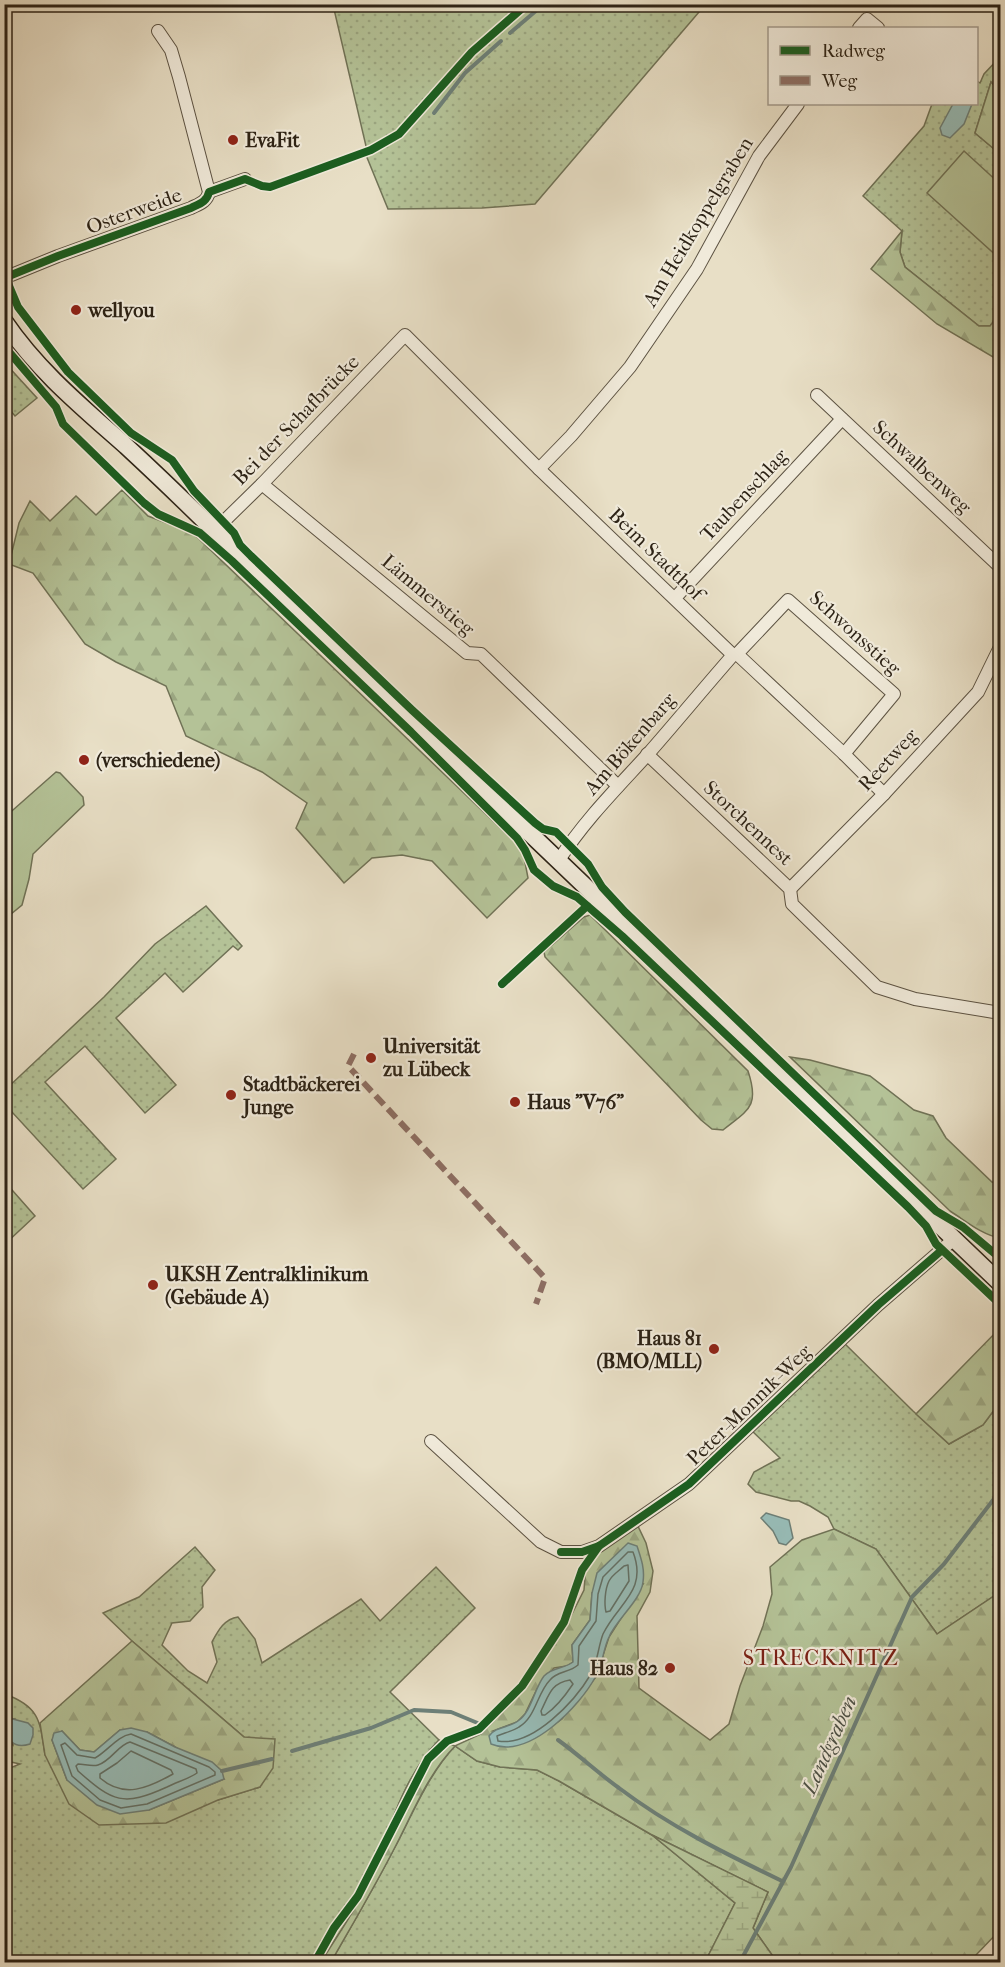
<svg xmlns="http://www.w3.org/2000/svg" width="1005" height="1967" font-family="'IM FELL French Canon',serif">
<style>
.grass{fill:url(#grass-dots);stroke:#707256;stroke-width:1.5}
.forest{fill:url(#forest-firs);stroke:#707256;stroke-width:1.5;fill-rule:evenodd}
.wetland{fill:url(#wetland-marsh);stroke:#707256;stroke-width:1.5}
.park{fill:#b4c297;stroke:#707256;stroke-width:1.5}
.water{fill:#97bcb7;stroke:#6d7f77;stroke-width:1.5}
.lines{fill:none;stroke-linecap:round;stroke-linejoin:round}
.shore{stroke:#627066;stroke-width:1.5}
.stream{stroke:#6d7f77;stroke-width:4}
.minor-casing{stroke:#5c5242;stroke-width:14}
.secondary-casing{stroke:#2d2316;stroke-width:19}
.minor{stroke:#f0eada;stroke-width:12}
.secondary{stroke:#f0eada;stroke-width:16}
.quiet{stroke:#8d6e63;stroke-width:6;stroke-dasharray:12 6;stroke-linecap:butt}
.cycleway-casing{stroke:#f0eada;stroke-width:11}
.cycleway{stroke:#1b5e20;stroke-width:8}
.poi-dot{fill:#8f2418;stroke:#f0eada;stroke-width:2}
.labels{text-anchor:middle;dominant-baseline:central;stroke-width:4.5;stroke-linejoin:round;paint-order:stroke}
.poi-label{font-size:20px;font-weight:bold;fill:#2d2316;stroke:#f0eada;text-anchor:start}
.street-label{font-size:20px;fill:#2d2316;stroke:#f0eada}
.water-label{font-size:21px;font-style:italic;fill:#4d5146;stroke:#f0eada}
.quarter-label{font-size:22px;letter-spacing:1.5px;fill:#7a1f14;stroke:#f0eada}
</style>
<defs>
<pattern id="grass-dots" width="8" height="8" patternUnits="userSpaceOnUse" patternTransform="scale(1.5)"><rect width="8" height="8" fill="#b4c297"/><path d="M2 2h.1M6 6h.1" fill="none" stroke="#9ba681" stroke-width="1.8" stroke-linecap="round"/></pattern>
<pattern id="forest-firs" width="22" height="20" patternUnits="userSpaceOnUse" patternTransform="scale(1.5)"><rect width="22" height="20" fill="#b4c297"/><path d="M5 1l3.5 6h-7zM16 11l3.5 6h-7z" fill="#9ba681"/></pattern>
<pattern id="wetland-marsh" width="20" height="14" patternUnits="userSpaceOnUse" patternTransform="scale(1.5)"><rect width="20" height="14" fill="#b4c297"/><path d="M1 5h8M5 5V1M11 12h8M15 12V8" fill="none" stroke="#9ba681"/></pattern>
</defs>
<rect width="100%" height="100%" fill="#e8dfc6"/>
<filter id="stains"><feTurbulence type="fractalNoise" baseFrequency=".00333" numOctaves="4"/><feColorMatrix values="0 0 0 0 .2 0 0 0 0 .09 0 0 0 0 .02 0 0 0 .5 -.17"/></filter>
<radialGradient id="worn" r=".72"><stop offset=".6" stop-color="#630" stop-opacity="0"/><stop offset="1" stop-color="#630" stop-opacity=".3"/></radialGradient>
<g class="grass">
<polygon points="333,5 333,4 705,5 535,204 482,208 388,209 366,155 366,146"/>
<polygon points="1000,57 1000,92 991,82 975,133 1000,154 1000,313 990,326 979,326 905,267 900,252 902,231 863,196 924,126 932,104 976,104 977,81 980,83 984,74"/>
<polygon points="5,363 37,398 15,416 5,404"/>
<polygon points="206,906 242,946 238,950 233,946 183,992 165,973 116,1018 176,1085 145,1113 85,1046 45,1082 116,1159 83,1189 12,1112 5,1119 5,1090 104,997 155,944"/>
<polygon points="5,1182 35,1216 5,1244"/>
<polygon points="841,1340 913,1411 949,1444 983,1425 1000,1402 1000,1592 937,1634 876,1549 834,1529 828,1517 810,1506 799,1501 791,1501 756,1492 748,1484 754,1472 780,1458 749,1428"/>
<path d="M195,1547L215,1570L202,1587L203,1607L190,1621L172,1623L162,1645L188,1671L207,1683L217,1662L212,1642C218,1631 224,1619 238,1617L255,1639L262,1663L361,1599L380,1621L436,1567L475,1608L390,1692L439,1740C397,1783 386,1848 359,1900C348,1922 333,1942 320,1962H5V1770L20,1764L11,1762L5,1754L4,1736L13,1745L15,1719L5,1717V1694C40,1707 40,1721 45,1755L218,1800L260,1787L244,1737L132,1641L103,1613L139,1597Z"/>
<path d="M455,1746L477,1761L500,1767L537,1770L559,1781L652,1835L735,1903L705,1962H331C352,1925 374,1888 394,1849C412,1815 428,1775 455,1746Z"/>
</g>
<g class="forest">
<polygon points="991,82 1000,92 1000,154 975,133"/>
<polygon points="902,231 900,252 905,267 979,326 990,326 1000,313 1000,356 993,357 937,324 871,269"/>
<polygon points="122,490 148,516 188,531 198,538 517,844 524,857 528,878 487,918 432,861 402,855 372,858 344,883 296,828 307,803 262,772 186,736 166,686 116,662 85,644 33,573 9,564 19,523 30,501 50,521 76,496 96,515"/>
<path d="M590,915L748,1071C760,1107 748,1110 723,1130L712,1129L701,1120L545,957L544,952L584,917Z"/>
<path d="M790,1057L810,1060L870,1076L914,1110L933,1116L946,1138L992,1182L1000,1185V1238C982,1235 966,1221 950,1211Z"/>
<polygon points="1000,1328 1000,1402 983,1425 949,1444 916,1414"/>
<path d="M636,1522L646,1543L653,1571L650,1592L637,1616L639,1688L710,1740L729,1724L740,1686L763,1626L772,1594L770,1567L802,1540L834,1529L876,1549L937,1634L1000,1592V1930L975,1956L979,1962H777L753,1928L768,1892L652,1835L559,1781L537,1770L500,1767L477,1761L455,1746C427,1775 412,1815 394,1849C374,1888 352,1925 331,1962H321C333,1942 348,1922 359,1900C386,1848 397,1783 439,1740L455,1746L481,1734L523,1691L569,1620L584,1590L586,1565L582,1554ZM643,1584L609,1637L596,1677L562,1719L534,1738L493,1731L517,1722L525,1714L537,1689L554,1668L567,1666L573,1662L572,1645L590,1620L592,1593Z"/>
<path d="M132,1641L244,1737L275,1739L273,1768L260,1787L218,1800L166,1823L99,1825L69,1804L45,1755L40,1723ZM120,1730L147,1732L175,1747L224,1779L149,1810L67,1780L52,1740L62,1731L80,1750L94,1752Z"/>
</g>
<polygon class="wetland" points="652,1835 768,1892 753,1928 777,1962 705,1962 735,1903"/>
<g class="park">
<polygon points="964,151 1000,184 1000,259 927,193"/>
<polygon points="56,772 60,773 83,797 84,805 33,854 29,879 22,905 5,919 5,817"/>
</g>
<g class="water">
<polygon points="953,104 972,104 964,124 950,138 942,135 940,128"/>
<polygon points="766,1513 789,1520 793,1538 786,1545 779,1543 773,1531 761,1518"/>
<path d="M628,1543L637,1546C641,1558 645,1569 643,1582C641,1600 616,1620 609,1637C603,1649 603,1664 596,1676C580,1706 529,1760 491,1744L489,1736C496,1726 509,1728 518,1721C532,1711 534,1689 544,1676C553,1667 564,1669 573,1662L572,1645L590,1620L592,1593L597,1573Z"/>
<path d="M5,1717L28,1723L33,1728V1735L30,1744C18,1748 13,1744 5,1736Z"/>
<polygon points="131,1728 147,1732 175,1747 212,1762 222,1771 224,1779 149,1810 120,1814 97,1805 67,1780 52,1740 54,1733 62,1731 80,1750 94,1752 120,1730"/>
</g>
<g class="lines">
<g class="shore">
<path d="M628,1552H633C648,1591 618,1603 603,1634C598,1647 598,1661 591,1674C575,1701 533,1747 498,1741L497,1736C504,1733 513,1731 519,1727C536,1717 537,1693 550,1680C557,1671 569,1673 578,1665L579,1646L596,1621L598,1594L603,1577Z"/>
<path d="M628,1565L629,1581L610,1611L606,1612C604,1604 605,1589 609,1581C612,1575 620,1570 624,1566Z"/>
<path d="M570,1680L573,1684C565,1696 557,1707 545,1715H542L541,1711C549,1695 551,1683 570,1680Z"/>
<path d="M131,1734L209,1767L215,1772V1775L147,1804L121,1808L100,1800L72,1776L61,1745L65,1743L77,1755L95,1758C108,1751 117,1736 131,1734Z"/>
<path d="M130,1742L196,1769L197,1773C188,1779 177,1782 167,1787C123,1807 113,1802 78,1771L76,1766L78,1764C84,1764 92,1767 98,1765C111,1761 118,1745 130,1742Z"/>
<path d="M131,1751L171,1770L173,1774C148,1788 124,1799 100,1778V1774L117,1763Z"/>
</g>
<g class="stream">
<polyline points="510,33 544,4"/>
<polyline points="434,113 465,73 501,41"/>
<path d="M558,1740C579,1755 598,1773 619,1788C669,1826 726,1854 782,1881"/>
<polyline points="292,1751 371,1728 414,1710 451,1712 480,1724"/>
<polyline points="222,1771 272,1759"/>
<polyline points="740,1962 791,1867 912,1597 944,1564 1000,1491"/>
</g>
<g class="minor-casing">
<g id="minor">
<polyline points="859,28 867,19 878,28"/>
<polyline points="209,192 245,179"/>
<path d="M4,278L58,256L191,208C199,204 207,202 209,192L179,77L171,50L158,31"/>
<polyline points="817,395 1000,567"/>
<polyline points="539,469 571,436 630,367 697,269 759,156 798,104"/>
<polyline points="262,484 467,653 481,654 618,786"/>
<polyline points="214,531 262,484 405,335 539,469 733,655 737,654 844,754 884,794"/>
<polyline points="675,598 842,419"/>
<polyline points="737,654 788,600 894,694 844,754"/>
<polyline points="647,754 790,889 792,904 877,987 915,999 1000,1013"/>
<path d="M559,860C584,821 617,788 648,754C677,721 704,688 733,655"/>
<polyline points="790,889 884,794 978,692 1000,647"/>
<polyline points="431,1441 541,1542 561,1552 582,1552 599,1546 689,1484 878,1305 954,1239"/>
</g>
</g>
<g class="secondary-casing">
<path id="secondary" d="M4,321C38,371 82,407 126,446C167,484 206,522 245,561L1000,1283"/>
</g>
<use href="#minor" class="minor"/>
<use href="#secondary" class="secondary"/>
<polyline class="quiet" points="354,1054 348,1066 545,1278 536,1304"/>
<g class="cycleway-casing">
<g id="cycleway">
<polyline points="4,274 18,307 68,372 131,433 172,460 194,491 234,533 240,545 251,556 412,710 535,823 543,829 556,832 588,864 602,887 625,912 936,1211 963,1227 1000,1258"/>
<path d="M4,278L58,256L191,208C199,204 207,202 209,192L245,179L262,186L270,187L371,150L399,134L472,52L527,4"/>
<polyline points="4,346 56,407 63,424 144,503 158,514 200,533 232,561 411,732 517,838 525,850 534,870 553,886 577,897 622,936 908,1207 926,1226 936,1244 1000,1304"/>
<polyline points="502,984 587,906"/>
<polyline points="561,1552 582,1552 599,1546 689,1484 878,1305 942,1250"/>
<polyline points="315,1962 334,1928 358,1896 428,1759 447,1741 479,1729 522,1686 564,1622 582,1570 599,1546"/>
</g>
</g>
<use href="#cycleway" class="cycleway"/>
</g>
<g class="poi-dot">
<circle cx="233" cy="140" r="6"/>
<circle cx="76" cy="310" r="6"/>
<circle cx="84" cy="760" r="6"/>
<circle cx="371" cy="1058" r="6"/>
<circle cx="231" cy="1095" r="6"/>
<circle cx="515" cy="1102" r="6"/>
<circle cx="153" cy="1285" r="6"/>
<circle cx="714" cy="1349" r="6"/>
<circle cx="670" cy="1668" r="6"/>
</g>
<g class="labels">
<g class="poi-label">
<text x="245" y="140">EvaFit</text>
<text x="88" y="310">wellyou</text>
<text x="96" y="760">(verschiedene)</text>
<text x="383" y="1046">Universität<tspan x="383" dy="23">zu Lübeck</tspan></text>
<text x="243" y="1084">Stadtbäckerei<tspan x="243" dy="23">Junge</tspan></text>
<text x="527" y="1102">Haus "V76"</text>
<text x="165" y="1274">UKSH Zentralklinikum<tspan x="165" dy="23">(Gebäude A)</tspan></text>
<text x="702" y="1338" text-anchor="end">Haus 81<tspan x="702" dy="23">(BMO/MLL)</tspan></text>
<text x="658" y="1668" text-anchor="end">Haus 82</text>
</g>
<g class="street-label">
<text transform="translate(134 211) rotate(-20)">Osterweide</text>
<text transform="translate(698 222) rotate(-59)">Am Heidkoppelgraben</text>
<text transform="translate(296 420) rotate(-46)">Bei der Schafbrücke</text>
<text transform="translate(922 467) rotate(43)">Schwalbenweg</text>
<text transform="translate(744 495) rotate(-47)">Taubenschlag</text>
<text transform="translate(656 554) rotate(44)">Beim Stadthof</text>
<text transform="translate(428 595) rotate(40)">Lämmerstieg</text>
<text transform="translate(855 633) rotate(42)">Schwonsstieg</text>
<text transform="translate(630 744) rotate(-49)">Am Bökenbarg</text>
<text transform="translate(888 760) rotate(-47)">Reetweg</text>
<text transform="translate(748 823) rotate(43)">Storchennest</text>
<text transform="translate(749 1405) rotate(-44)">Peter-Monnik-Weg</text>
</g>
<g class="water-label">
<text transform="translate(829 1745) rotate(-66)">Landgraben</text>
</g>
<g class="quarter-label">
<text x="821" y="1658">STRECKNITZ</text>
</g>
</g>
<rect width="1005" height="1967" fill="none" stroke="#e8dfc6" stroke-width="24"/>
<rect x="6" y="6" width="993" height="1955" fill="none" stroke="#2d2316" stroke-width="3"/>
<rect x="12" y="12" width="981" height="1943" fill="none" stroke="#2d2316" stroke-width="1.5"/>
<rect x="768" y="27" width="210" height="78" fill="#f0eada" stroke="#a29a8c" stroke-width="1.5"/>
<rect x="780" y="46" width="30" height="9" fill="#1b5e20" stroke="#a29a8c" stroke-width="1.5"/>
<text x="822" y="57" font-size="18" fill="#2d2316">Radweg</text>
<rect x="780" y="76" width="30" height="9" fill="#8d6e63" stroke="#a29a8c" stroke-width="1.5"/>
<text x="822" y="87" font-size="18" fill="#2d2316">Weg</text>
<rect width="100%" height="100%" filter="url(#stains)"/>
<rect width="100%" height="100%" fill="url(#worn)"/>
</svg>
